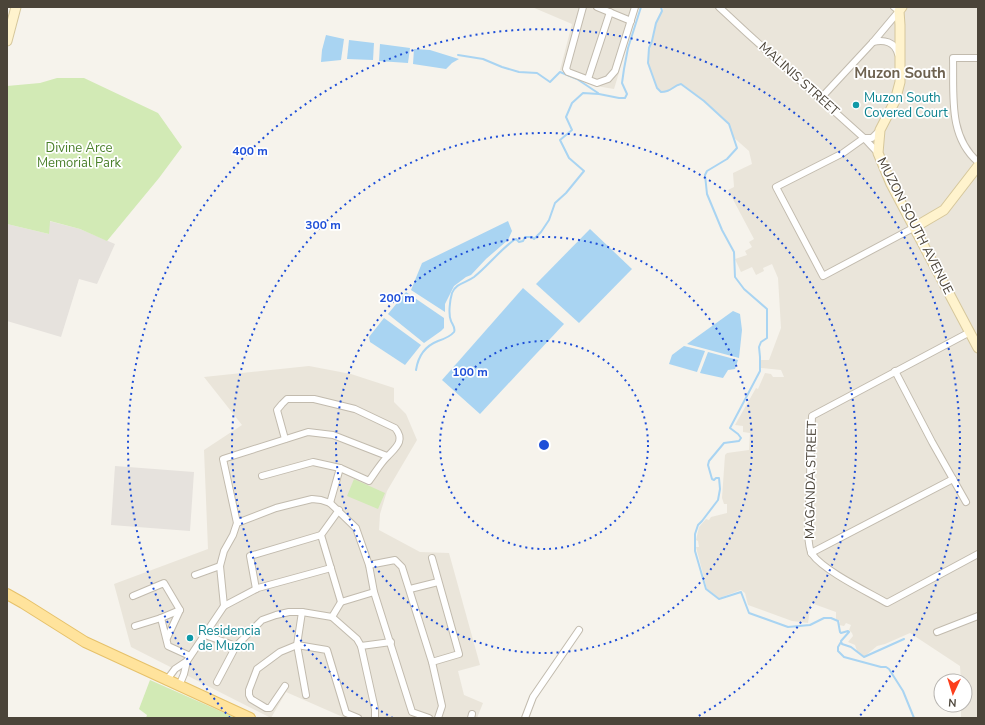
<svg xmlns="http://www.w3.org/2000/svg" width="985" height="725" font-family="'Nunito Sans',sans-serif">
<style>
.residential{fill:#eae5da}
.industrial{fill:#e6e2dd}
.green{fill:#d2eab5}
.water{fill:#a9d4f2}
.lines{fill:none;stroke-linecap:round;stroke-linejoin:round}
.stream{stroke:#a9d4f2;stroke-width:2}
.street-casing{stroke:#c2bbae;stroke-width:8}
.secondary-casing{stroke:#d6c79b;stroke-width:11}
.primary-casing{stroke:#e6c16a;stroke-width:12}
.street{stroke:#fff;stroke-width:6}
.secondary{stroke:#fff3cd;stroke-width:9}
.primary{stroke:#ffe39c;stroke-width:10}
.ring{fill:none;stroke:#1d4ed8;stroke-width:2;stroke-dasharray:2 4}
.culture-dot{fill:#0f9aa8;stroke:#fff;stroke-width:1.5}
.labels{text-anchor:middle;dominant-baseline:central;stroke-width:3.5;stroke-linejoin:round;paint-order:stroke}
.street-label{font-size:13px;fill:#4b4439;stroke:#fff}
.culture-label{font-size:13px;fill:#0d838f;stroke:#fff;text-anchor:start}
.park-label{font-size:13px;fill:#4a7f2a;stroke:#fff}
.quarter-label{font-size:15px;font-weight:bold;fill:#6e6250;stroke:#fff}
.centre{fill:#1d4ed8;stroke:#fff;stroke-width:2}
.ring-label{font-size:12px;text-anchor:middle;font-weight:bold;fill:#1d4ed8;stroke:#fff;stroke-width:3.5;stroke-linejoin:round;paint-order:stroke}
</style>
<rect width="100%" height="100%" fill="#f6f3ec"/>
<g class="residential">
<polygon points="532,7 639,7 614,89 596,86 560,70 572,24"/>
<polygon points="664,7 978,7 978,718 961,718 961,705 965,705 965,681 961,681 960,666 910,633 885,644 877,646 864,657 857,651 855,645 848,642 853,636 852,633 849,630 851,625 846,623 844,626 839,625 840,621 836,619 836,612 811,603 808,623 792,621 748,605 745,593 741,590 719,598 707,589 696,547 699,547 698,541 696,540 699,527 706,519 709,520 711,517 727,513 727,504 724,504 722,498 725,455 727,453 749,450 750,433 743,432 743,426 735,425 756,388 758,389 765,373 771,374 773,377 784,377 781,370 761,368 761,360 769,360 781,328 778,278 772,264 763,268 764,271 756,275 752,267 741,272 735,259 747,255 745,251 752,247 749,242 754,239 728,190 734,187 733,173 752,164 749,151 732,136 729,124 718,113 685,86 681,84 677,85 668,92 661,92 657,88 648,63 649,48 652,41 656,23"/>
<polygon points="309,366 351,374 394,388 394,402 406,414 417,440 387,491 380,514 379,530 420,552 449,553 480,665 458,671 464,695 483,703 477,718 345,718 286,692 271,718 131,647 114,584 208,549 204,450 242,425 204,377"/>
</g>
<g class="industrial">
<polygon points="49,221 80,229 115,244 97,284 79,279 61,337 7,321 7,224 49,234"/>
<polygon points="115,466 194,472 190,531 111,525"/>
</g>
<g class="green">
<polygon points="57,78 84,78 158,113 182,147 159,178 107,241 80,229 50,221 49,234 7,224 7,86 40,83"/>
<polygon points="354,479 385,493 378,509 347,496"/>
<polygon points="150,680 236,718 146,718 147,715 139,709"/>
</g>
<g class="water">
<polygon points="326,35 344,39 341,60 321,62 322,50"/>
<polygon points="349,40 374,43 373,60 347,59"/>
<polygon points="380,44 410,48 408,63 379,61"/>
<polygon points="414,49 430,50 459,59 452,63 446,69 413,64"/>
<polygon points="508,221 512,231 508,240 486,259 471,275 466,277 454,286 445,304 445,312 411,290 422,263"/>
<polygon points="590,229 632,269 579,323 536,284"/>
<polygon points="523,288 564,324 480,414 442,380"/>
<polygon points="406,292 444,318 444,328 441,331 424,343 388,314"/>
<polygon points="733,311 740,314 742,330 739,358 687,344"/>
<polygon points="384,318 421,345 405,365 370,342 369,337"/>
<polygon points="684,346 705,351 697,372 669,364 672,355"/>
<polygon points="708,352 738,360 735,369 728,370 723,378 700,373"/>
</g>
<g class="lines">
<g class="stream">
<path d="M661,7L662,11L656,23L652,41L649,48L648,63L657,88L661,92C672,92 672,86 681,84L704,101L729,124L737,148L727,159L707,171L705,175L707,194L722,230L734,252L735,277L744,289L767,309V338L761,342L759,347L760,357V371L730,428L738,434L741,438L739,441L724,443L709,461L708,465L712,479L714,480L716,478H719L720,489L718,500L702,521L698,525L695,534V551L706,589L719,599L741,592L749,613L788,627L810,625L824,618H831L838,621L840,632L841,633L848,631L849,632L841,641L842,644L851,647L864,657L904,639"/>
<polyline points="458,55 483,59 502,67 519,72 537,73 550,82 560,72 577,79 598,93"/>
<path d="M416,370C418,357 425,346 438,341C444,339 450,337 454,332C456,328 452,324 451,321C448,314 450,300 452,293C456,283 466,283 474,277C488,266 499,251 514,240L516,239L519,242L523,241L525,237H532L534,239L541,232L549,220L555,203L566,193L584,171L569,158L560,140L572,130L566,117L572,103L583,93L599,94L619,98H625L627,94L622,83L624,69L628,48L641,7"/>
<polyline points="841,642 838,647 838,651 844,657 881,667 886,667 889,669 903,691 914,718"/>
</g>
<g class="street-casing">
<g id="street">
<polyline points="583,7 566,69 568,72 597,83 608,79 615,71 635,7"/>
<polyline points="597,7 631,21"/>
<polyline points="719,7 747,33 864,138 878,153"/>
<path d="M873,42C884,39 895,42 898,54"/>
<path d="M978,58H953C954,95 948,136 978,162"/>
<polyline points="588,79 610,12"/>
<polyline points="821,98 873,42 899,11 894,7"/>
<polyline points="879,131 872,138 864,138 843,153 776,187 823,276 915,227"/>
<path d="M970,332L812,416L808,536C809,541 809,550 812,554C824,571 868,592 887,603L978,554"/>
<polyline points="895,371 932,442 966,502"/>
<path d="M262,476L313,462L340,468L369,481C375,473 380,464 387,457C395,448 406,441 395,428L355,409L314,399H287L282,404L277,410L285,439"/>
<polyline points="330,503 340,468"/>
<polyline points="339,510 321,535 341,602 374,592"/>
<polyline points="237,523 276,508 312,499 321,500 330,503 356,528 369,565 374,592 412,712 429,718"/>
<polyline points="811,553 953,479"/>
<polyline points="369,565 395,560 402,567 432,662 442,706 438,718"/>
<polyline points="195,575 220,566"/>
<polyline points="256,589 250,556 321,535"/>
<polyline points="410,589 438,582"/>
<polyline points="133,596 164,583 180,610 167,638"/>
<polyline points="224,606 258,588 331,568"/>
<polyline points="302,612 297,645 306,695"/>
<polyline points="332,617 341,602"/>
<polyline points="161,618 168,646 190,656"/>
<polyline points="135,626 161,618 180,610"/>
<polyline points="937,632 978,616"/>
<polyline points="205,635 236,646"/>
<polyline points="361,646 391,642"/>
<polyline points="432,662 459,654 432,558"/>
<polyline points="166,681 175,669 187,661"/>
<polyline points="217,682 236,646 262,620 276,615 289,612 302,612 332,617 357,639 361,646 375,709 375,718"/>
<polyline points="179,686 184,674 187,661 224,606 220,566 224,551 233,535 237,523 223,459 308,432 333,435 387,456"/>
<polyline points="285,686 270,708 266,708 251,699 249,695 249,690 257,669 280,652 297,645 327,650 346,713 358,718"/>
<polyline points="471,718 472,714"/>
<polyline points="525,718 533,697 579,630"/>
</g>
</g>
<g class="secondary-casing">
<g id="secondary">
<polyline points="902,7 899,11 900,25 900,82 895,101 880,130 878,153 891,184 978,348"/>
<polyline points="7,41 16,7"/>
<polyline points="915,227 944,210 978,166"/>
</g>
</g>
<g class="primary-casing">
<polyline id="primary" points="7,594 23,603 85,642 250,718"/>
</g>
<use href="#street" class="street"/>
<use href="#secondary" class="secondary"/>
<use href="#primary" class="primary"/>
</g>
<g class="ring">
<circle cx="544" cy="445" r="104"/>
<circle cx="544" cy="445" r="208"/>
<path d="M393 718A312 312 0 1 1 695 718"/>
<path d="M230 718A416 416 0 1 1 858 718"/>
</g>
<g class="culture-dot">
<circle cx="856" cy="105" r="4"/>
<circle cx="190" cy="638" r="4"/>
</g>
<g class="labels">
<g class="street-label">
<text transform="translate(799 79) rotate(42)">MALINIS STREET</text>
<text transform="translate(915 226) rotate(63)">MUZON SOUTH AVENUE</text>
<text transform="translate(811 480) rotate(-89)">MAGANDA STREET</text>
</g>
<g class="culture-label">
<text x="864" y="98">Muzon South<tspan x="864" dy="15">Covered Court</tspan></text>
<text x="198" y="631">Residencia<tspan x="198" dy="15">de Muzon</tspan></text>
</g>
<g class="park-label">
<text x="79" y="148">Divine Arce<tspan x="79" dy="15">Memorial Park</tspan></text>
</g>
<g class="quarter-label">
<text x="900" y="73">Muzon South</text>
</g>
</g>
<circle cx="544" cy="445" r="6" class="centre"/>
<g class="ring-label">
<text x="250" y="155">400 m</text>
<text x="323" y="229">300 m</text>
<text x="397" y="302">200 m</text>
<text x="470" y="376">100 m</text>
</g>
<rect width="985" height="725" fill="none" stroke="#4b4439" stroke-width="16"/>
<g transform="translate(953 693) rotate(184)"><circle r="19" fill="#ffffff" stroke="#b7b4b0"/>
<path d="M0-3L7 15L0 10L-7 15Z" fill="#fc3f1d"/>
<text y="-6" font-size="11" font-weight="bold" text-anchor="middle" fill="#4b4439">N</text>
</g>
</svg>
